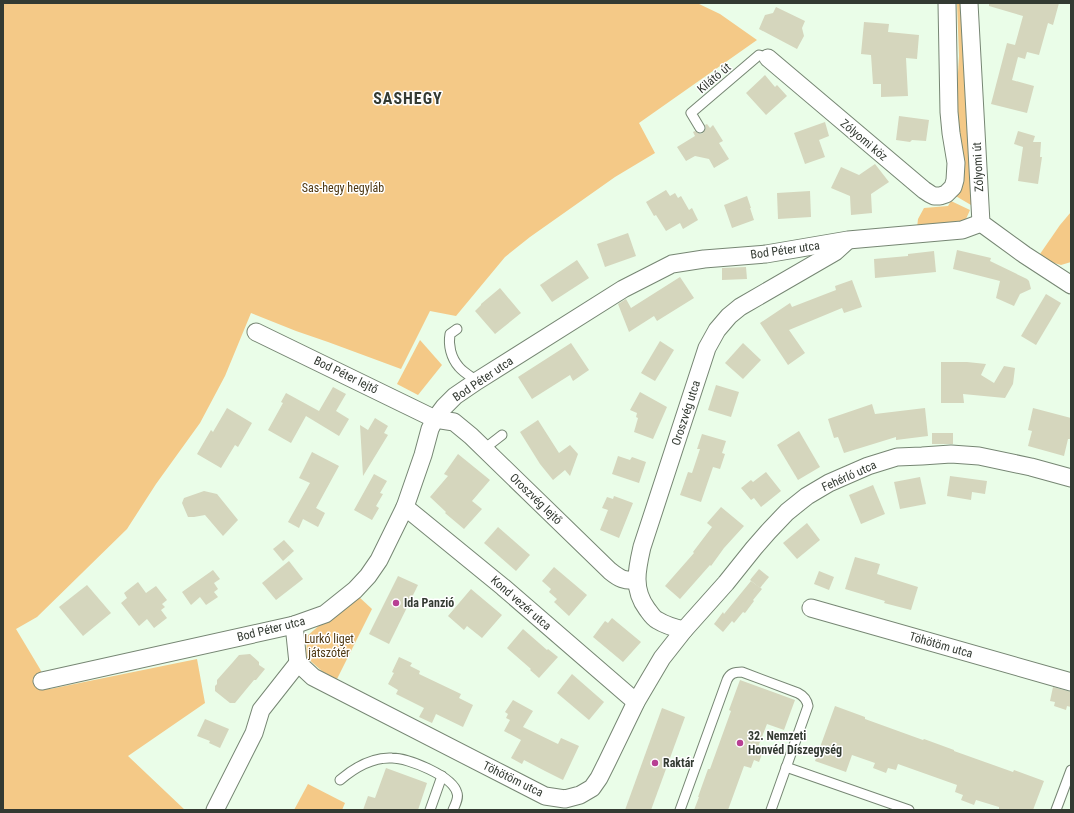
<svg xmlns="http://www.w3.org/2000/svg" width="1074" height="813" font-family="'Roboto Condensed',sans-serif">
<style>
.green{fill:#f4c987}
.building{fill:#d5d6bd}
.lines{fill:none;stroke-linecap:round;stroke-linejoin:round}
.service-casing{stroke:#768673;stroke-width:11}
.minor-casing{stroke:#768673;stroke-width:19}
.service{stroke:#fff;stroke-width:9}
.minor{stroke:#fff;stroke-width:17}
.poi-dot{fill:#b83f94;stroke:#fff;stroke-width:1.5}
.labels{text-anchor:middle;dominant-baseline:central;stroke-width:3;stroke-linejoin:round;paint-order:stroke}
.street-label{font-size:12px;fill:#333a32;stroke:#fff}
.park-label{font-size:12px;fill:#4d3712;stroke:#fff}
.poi-label{font-size:12px;font-weight:bold;fill:#333a32;stroke:#fff;text-anchor:start}
.district-label{font-size:16px;font-weight:bold;letter-spacing:1px;fill:#333a32;stroke:#fff}
</style>
<rect width="100%" height="100%" fill="#eafde8"/>
<g class="green">
<polygon points="3,3 697,3 720,14 757,40 639,123 655,153 615,177 530,237 505,257 456,316 430,311 401,369 328,342 296,331 251,313 225,376 200,423 156,484 127,529 37,617 16,629 40,669 50,689 197,659 205,703 128,756 185,810 3,810"/>
<polygon points="957,3 965,3 973,196 971,205 954,195 957,89 959,56"/>
<polygon points="951,201 970,210 966,219 958,223 917,228 918,219 924,208 948,206"/>
<polygon points="1071,212 1071,262 1061,265 1047,261 1040,254 1060,225"/>
<polygon points="420,340 442,365 418,395 397,384"/>
<polygon points="358,596 372,609 337,679 323,672 306,657 307,636 321,624"/>
<polygon points="308,784 345,803 342,810 294,810"/>
</g>
<g class="building">
<polygon points="989,3 1059,3 1053,25 1048,23 1039,55 1027,52 1025,59 1018,57 1012,80 1034,86 1027,113 991,104 1007,43 1015,45 1023,16 989,6"/>
<polygon points="776,7 805,21 802,28 804,36 797,49 759,29 765,15 773,13"/>
<polygon points="864,22 889,24 888,32 919,35 917,59 906,58 908,96 881,97 881,84 873,84 871,55 861,54"/>
<polygon points="765,75 775,87 777,85 787,96 766,115 746,93"/>
<polygon points="899,116 929,120 926,141 912,140 910,142 896,140"/>
<polygon points="825,122 829,136 819,140 825,157 805,164 794,133"/>
<polygon points="707,124 710,128 713,125 723,141 719,143 729,159 714,168 709,159 695,156 686,161 677,147 695,136 693,132 695,131 700,134 703,133 706,128 705,125"/>
<polygon points="1018,131 1035,136 1033,142 1041,142 1040,157 1042,157 1038,184 1018,181 1023,147 1014,144"/>
<polygon points="875,164 889,182 871,194 872,213 851,215 850,196 831,188 841,167 859,175"/>
<polygon points="666,190 670,196 675,193 678,198 681,196 689,210 692,208 698,220 683,229 680,223 666,231 656,215 654,216 646,202"/>
<polygon points="810,191 811,217 778,219 777,193"/>
<polygon points="747,196 751,208 750,208 754,220 732,228 724,205"/>
<polygon points="628,233 636,256 605,267 597,244"/>
<polygon points="957,250 991,258 990,261 1027,279 1029,281 1031,289 1020,294 1014,306 996,298 1000,281 953,269"/>
<polygon points="934,251 936,272 875,278 874,259 908,256 908,254"/>
<polygon points="577,260 589,278 552,302 540,285"/>
<polygon points="746,267 747,279 722,280 722,268"/>
<polygon points="680,277 694,298 657,321 654,316 629,332 618,304 626,299 631,308"/>
<polygon points="852,280 862,307 844,313 842,308 789,330 805,353 788,365 760,323 790,303 792,307 836,290 835,286"/>
<polygon points="500,288 521,313 495,334 475,311 481,305 481,304"/>
<polygon points="1046,294 1061,303 1036,345 1021,336"/>
<polygon points="660,341 674,350 655,381 641,373"/>
<polygon points="571,343 589,370 573,381 570,375 532,399 518,377"/>
<polygon points="743,343 761,360 743,379 725,363"/>
<polygon points="941,362 967,362 986,364 981,375 994,383 1004,366 1015,368 1013,384 1005,398 963,394 964,403 941,403"/>
<polygon points="716,385 739,392 731,417 708,410"/>
<polygon points="333,387 346,394 336,411 349,419 339,436 306,416 291,443 268,430 283,403 281,402 286,393 319,411"/>
<polygon points="640,392 667,407 653,439 634,432 638,418 636,417 637,413 630,410"/>
<polygon points="872,404 875,414 925,408 928,436 896,440 896,437 844,453 838,437 834,438 828,419"/>
<polygon points="227,408 252,423 238,447 235,445 221,468 197,454 211,430 213,432"/>
<polygon points="1033,408 1071,418 1071,439 1068,439 1064,456 1028,446 1032,431 1028,430"/>
<polygon points="375,418 388,426 384,433 388,435 363,476 360,425 368,430"/>
<polygon points="538,420 559,453 570,445 578,454 570,476 565,470 553,480 540,464 520,432"/>
<polygon points="799,431 820,467 798,480 777,445"/>
<rect x="932" y="433" width="21" height="11"/>
<polygon points="702,434 726,441 722,453 725,454 720,469 713,467 701,502 680,495 688,472 692,473 700,449 697,449"/>
<polygon points="312,452 339,466 316,508 325,513 318,527 303,519 299,528 288,522 310,483 299,478"/>
<polygon points="458,454 490,480 472,501 482,509 464,529 445,513 446,512 430,497 448,476 444,474"/>
<polygon points="618,456 630,460 632,457 646,462 639,483 612,474"/>
<polygon points="766,472 781,491 761,507 754,498 751,500 741,488 751,480 753,482"/>
<polygon points="374,474 387,481 380,493 383,494 376,506 379,508 372,520 354,510"/>
<polygon points="950,476 987,481 985,494 972,492 971,500 947,496"/>
<polygon points="920,477 926,504 900,509 894,482"/>
<polygon points="873,485 885,514 861,524 849,495"/>
<polygon points="204,491 217,494 238,520 223,536 205,515 194,517 188,517 182,503 184,498"/>
<polygon points="614,496 633,503 619,538 600,530 608,510 602,508 607,497 613,499"/>
<polygon points="721,507 744,526 724,548 711,566 710,565 680,599 665,586 694,553 693,552 712,527 707,523"/>
<polygon points="807,523 820,540 797,559 783,543"/>
<polygon points="498,527 530,555 516,571 484,543"/>
<polygon points="284,540 294,551 283,561 273,549"/>
<polygon points="855,557 880,564 877,574 918,587 911,610 884,603 885,601 845,589"/>
<polygon points="289,561 303,579 276,600 262,583"/>
<polygon points="554,567 587,595 569,616 554,602 557,599 549,592 551,589 542,581"/>
<polygon points="759,569 769,577 760,588 750,580"/>
<polygon points="213,570 220,579 214,583 218,589 214,592 218,597 206,605 200,597 191,605 182,592"/>
<polygon points="819,571 834,577 829,590 814,584"/>
<polygon points="398,576 418,585 389,644 369,634"/>
<polygon points="751,581 762,589 753,600 754,601 745,613 743,612 734,623 732,621 723,632 714,624 723,612 724,614"/>
<polygon points="138,582 146,593 156,586 167,600 162,604 165,607 161,610 167,618 154,628 147,619 139,626 121,603 127,598 124,593"/>
<polygon points="87,585 111,613 83,636 59,607"/>
<polygon points="471,589 502,615 482,638 467,626 464,630 448,616"/>
<polygon points="612,618 641,642 623,662 593,637 605,621 608,623"/>
<polygon points="523,629 547,650 548,649 558,657 539,678 530,670 531,669 507,648"/>
<polygon points="250,654 259,662 259,665 265,669 256,680 254,680 249,686 235,703 230,703 215,691 215,686 217,684 217,680 233,662 239,655"/>
<polygon points="399,657 412,663 410,666 420,671 419,674 461,694 459,698 473,705 463,727 436,714 432,723 419,717 424,708 396,694 398,690 388,684 394,673 392,672"/>
<polygon points="572,674 604,702 589,720 557,693"/>
<polygon points="740,680 795,700 784,730 767,724 758,747 764,749 759,762 754,760 751,768 744,766 728,810 694,810 699,797 698,797 708,769 710,769 731,711 729,710"/>
<polygon points="1053,687 1071,692 1071,707 1067,706 1066,710 1054,706 1055,702 1050,701"/>
<polygon points="513,700 533,711 523,727 558,744 561,738 579,746 563,780 545,771 524,760 522,764 511,758 521,740 504,731 510,720 506,718 508,714 505,712"/>
<polygon points="835,706 865,717 865,719 923,740 924,739 954,750 954,751 1013,772 1014,770 1044,781 1033,810 999,810 999,807 976,800 974,805 961,800 963,795 955,792 957,785 898,764 896,770 888,768 886,773 873,768 875,763 852,755 846,772 815,761"/>
<polygon points="662,708 685,717 651,810 625,810"/>
<polygon points="205,719 229,729 220,748 209,743 210,741 197,736"/>
<polygon points="386,768 427,783 418,810 363,810 368,796 375,798"/>
</g>
<g class="lines">
<g class="service-casing">
<g id="service">
<polyline points="700,128 691,113 759,55 768,58"/>
<path d="M457,329L450,334C448,345 451,358 459,367C464,373 472,377 477,381"/>
<polyline points="484,449 502,435"/>
<polyline points="786,767 909,810"/>
<path d="M340,780C354,768 373,757 392,758C408,758 453,776 457,793C459,798 455,805 453,810"/>
<polyline points="430,810 442,776"/>
<path d="M680,810L727,680C730,673 735,672 742,672L798,693C804,696 807,700 808,706L771,810"/>
<polyline points="1056,810 1071,770"/>
</g>
</g>
<g class="minor-casing">
<g id="minor">
<polyline points="969,3 981,223 1025,255 1071,285"/>
<polyline points="768,58 924,190 930,194 934,196 940,196 946,194 953,187 955,180 956,163 951,133 949,112 947,3"/>
<path d="M256,332L435,419L454,422L471,436L610,571C620,579 624,581 636,580"/>
<polyline points="405,507 503,587 636,702"/>
<polyline points="811,608 1071,682"/>
<polyline points="294,625 298,663 313,677 545,796 565,799 580,795 592,788 599,778 607,762 636,702 662,658 684,630 726,583 754,548 768,532 787,512 807,496 829,483 868,466 897,457 922,456 951,454 979,456 1031,467 1071,478"/>
<path d="M684,630C675,628 665,625 657,620C653,618 650,613 647,609C632,589 637,569 642,547L707,348L717,330L729,316L740,307L835,252L846,242"/>
<polyline points="42,681 294,625 325,614 355,590 368,576 379,560 405,507 423,455 430,429 435,419 444,407 455,396 477,381 623,289 672,264 704,259 766,254 848,240 962,230 981,223"/>
<polyline points="215,810 254,733 261,710 298,663"/>
</g>
</g>
<use href="#service" class="service"/>
<use href="#minor" class="minor"/>
</g>
<g class="poi-dot">
<circle cx="396" cy="603" r="4"/>
<circle cx="740" cy="743" r="4"/>
<circle cx="655" cy="763" r="4"/>
</g>
<g class="labels">
<g class="street-label">
<text transform="translate(714 78) rotate(-40)">Kilátó út</text>
<text transform="translate(864 140) rotate(40)">Zólyomi köz</text>
<text transform="translate(978 167) rotate(-93)">Zólyomi út</text>
<text transform="translate(785 250) rotate(-8)">Bod Péter utca</text>
<text transform="translate(346 375) rotate(26)">Bod Péter lejtő</text>
<text transform="translate(483 379) rotate(-34)">Bod Péter utca</text>
<text transform="translate(686 413) rotate(-72)">Oroszvég utca</text>
<text transform="translate(849 476) rotate(-24)">Fehérló utca</text>
<text transform="translate(536 499) rotate(44)">Oroszvég lejtő</text>
<text transform="translate(521 603) rotate(41)">Kond vezér utca</text>
<text transform="translate(271 629) rotate(-14)">Bod Péter utca</text>
<text transform="translate(941 645) rotate(16)">Töhötöm utca</text>
<text transform="translate(513 779) rotate(26)">Töhötöm utca</text>
</g>
<g class="park-label">
<text x="343" y="188">Sas-hegy hegyláb</text>
<text x="329" y="639">Lurkó liget<tspan x="329" dy="14">játszótér</tspan></text>
</g>
<g class="poi-label">
<text x="404" y="603">Ida Panzió</text>
<text x="748" y="736">32. Nemzeti<tspan x="748" dy="14">Honvéd Díszegység</tspan></text>
<text x="663" y="763">Raktár</text>
</g>
<g class="district-label">
<text x="408" y="98">SASHEGY</text>
</g>
</g>
<rect width="1074" height="813" fill="none" stroke="#333a32" stroke-width="8"/>
</svg>
